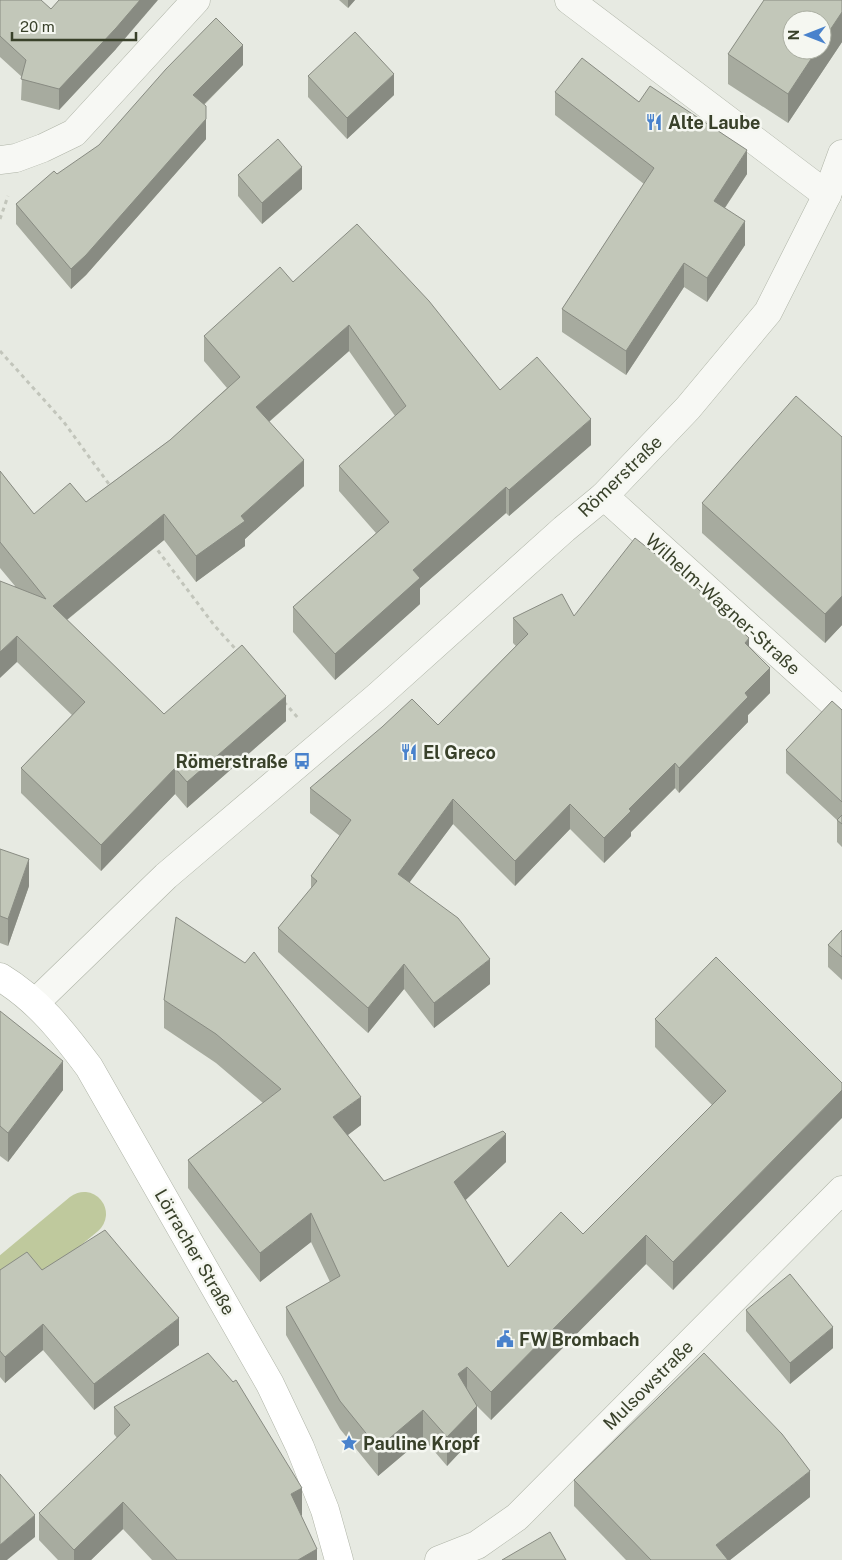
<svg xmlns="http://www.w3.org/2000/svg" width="842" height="1560" font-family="'Public Sans',sans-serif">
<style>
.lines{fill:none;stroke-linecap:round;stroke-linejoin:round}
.canal{stroke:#bfc99d;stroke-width:44}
.minor-casing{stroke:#afb4a7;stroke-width:29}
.secondary-casing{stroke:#afb4a7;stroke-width:29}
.path{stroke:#c2c5bb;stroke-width:3;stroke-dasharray:4 4;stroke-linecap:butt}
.minor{stroke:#f7f8f4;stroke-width:28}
.secondary{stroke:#fff;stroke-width:28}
.wall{fill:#a7ab9f}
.shaded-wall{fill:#888b82}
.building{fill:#c2c7b9;stroke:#888b82}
.labels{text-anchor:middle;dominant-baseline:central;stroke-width:5;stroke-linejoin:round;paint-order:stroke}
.poi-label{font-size:18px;font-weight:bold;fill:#39412a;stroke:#f5f7f1;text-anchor:start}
.street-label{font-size:18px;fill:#39412a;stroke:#f5f7f1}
</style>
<rect width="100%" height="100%" fill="#e7eae2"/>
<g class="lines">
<polyline class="canal" points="0,1284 84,1214"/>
<g class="minor-casing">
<g id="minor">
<polyline points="569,0 827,195"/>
<polyline points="0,160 16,158 43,148 74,133 196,0"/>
<polyline points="604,496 842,711"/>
<polyline points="36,1002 166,876 378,696 564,529 604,496 688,408 768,312 827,195 842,154"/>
<polyline points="439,1560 477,1545 517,1517 842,1190"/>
</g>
</g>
<g class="secondary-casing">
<path id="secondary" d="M0,977C38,1000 62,1031 89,1067L270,1384L300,1447L325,1510L339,1560"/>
</g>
<g class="path">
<polyline points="0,219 8,196"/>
<polyline points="0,351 63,421 111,487"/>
<polyline points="153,544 214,625 239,653"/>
<polyline points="284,702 298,718"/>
</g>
<use href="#minor" class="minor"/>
<use href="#secondary" class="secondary"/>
</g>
<g class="wall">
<polygon points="0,0 51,9 116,49 59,110 21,100 22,77 0,57"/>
<polygon points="339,0 355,0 348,8"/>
<polygon points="842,0 842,42 788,123 728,84 728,54"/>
<polygon points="243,65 204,105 206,139 86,275 71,289 16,224 16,204 57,174"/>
<polygon points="308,76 394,95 347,139 308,97"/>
<polygon points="555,92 639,102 747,174 725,208 745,245 707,302 684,287 626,375 562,332 562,309 644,184 555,115"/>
<polygon points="238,175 302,189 262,224 238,196"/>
<polygon points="293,282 500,390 591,445 509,516 506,513 420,588 420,604 335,680 293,632 293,607 376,533 339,491 339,466 395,416 349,351 269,422 304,486 245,539 245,546 196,582 164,540 67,620 164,714 286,721 187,808 175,794 101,871 21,793 21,768 72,715 17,662 15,586 0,568 0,471 34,514 86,502 170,440 227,388 204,361 204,336"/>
<polygon points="842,437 842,625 825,643 702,533 702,503"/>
<polygon points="574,616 749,647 770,693 748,715 748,722 679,793 675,788 631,832 631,836 604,863 570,829 515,886 453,824 409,882 490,984 434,1028 404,989 368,1033 278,952 278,928 311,889 311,876 340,836 310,813 310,788 438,725 516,646 513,643 513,618"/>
<polygon points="842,710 842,847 837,842 837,820 786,773 786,750"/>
<polygon points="0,849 29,886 8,946 0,943"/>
<polygon points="842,930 842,980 828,967 828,945"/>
<polygon points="164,1000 361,1125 348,1135 384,1181 506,1162 465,1200 508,1267 583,1234 712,1105 655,1047 655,1019 842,1083 673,1290 646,1264 491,1420 477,1406 477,1434 447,1466 423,1438 378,1476 340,1429 286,1335 286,1307 330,1282 311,1242 260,1282 188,1188 188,1160 263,1103 216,1063 164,1028"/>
<polygon points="0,1011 63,1090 8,1162 0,1156"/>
<polygon points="0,1270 42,1270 179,1345 94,1410 43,1350 5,1383 0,1377"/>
<polygon points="746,1310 833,1348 790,1384 746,1331"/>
<polygon points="114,1407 302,1515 301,1516 317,1560 152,1560 123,1529 91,1560 58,1560 39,1540 39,1513 117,1438 114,1434"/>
<polygon points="574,1480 810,1497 730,1560 626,1560 574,1506"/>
</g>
<g class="shaded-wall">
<polygon points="140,0 158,0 116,49 59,110 59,89"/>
<polygon points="348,0 355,0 348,8"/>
<polygon points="842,12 842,42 788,123 788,94 817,50 822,50 822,42"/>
<polygon points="243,45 243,65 193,115 193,95"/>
<polygon points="394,74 394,95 347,139 347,118"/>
<polygon points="206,119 206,139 86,275 71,289 71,269"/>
<polygon points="747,150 747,174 714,224 714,201"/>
<polygon points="302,167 302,189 262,224 262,203"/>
<polygon points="745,221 745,245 707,302 707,278"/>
<polygon points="684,263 684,287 626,375 626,351"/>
<polygon points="349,325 349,351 256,433 256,407"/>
<polygon points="591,419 591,445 509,516 509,490"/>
<polygon points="304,460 304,486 245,539 245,546 196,582 196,556"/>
<polygon points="506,487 506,513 420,588 420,604 335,680 335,654 413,570"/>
<polygon points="164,514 164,540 53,631 53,606"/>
<polygon points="842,596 842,625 825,643 825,614"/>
<polygon points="17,636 17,662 0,678 0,652"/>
<polygon points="749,638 749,663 745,643"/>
<polygon points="770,668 770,693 748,715 748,722 679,793 679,768 745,693"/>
<polygon points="286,696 286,721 187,808 187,782"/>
<polygon points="675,763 675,788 631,832 631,836 604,863 604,838 629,809"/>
<polygon points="175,768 175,794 101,871 101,845"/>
<polygon points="453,799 453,824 398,898 398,874"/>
<polygon points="570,804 570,829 515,886 515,861"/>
<polygon points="29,859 29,886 8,946 8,919"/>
<polygon points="490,959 490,984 434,1028 434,1003"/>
<polygon points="404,964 404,989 368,1033 368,1008"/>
<polygon points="63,1061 63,1090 8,1162 8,1133"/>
<polygon points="842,1090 842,1118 673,1290 673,1262"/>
<polygon points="361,1097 361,1125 333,1146 333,1117"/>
<polygon points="506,1134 506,1162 454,1211 454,1182"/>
<polygon points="311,1213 311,1242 260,1282 260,1253"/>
<polygon points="646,1235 646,1264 491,1420 491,1392"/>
<polygon points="179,1318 179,1345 94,1410 94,1384"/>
<polygon points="43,1324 43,1350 5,1383 5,1357"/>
<polygon points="833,1327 833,1348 790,1384 790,1363"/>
<polygon points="467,1367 467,1395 458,1374"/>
<polygon points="477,1406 477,1434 447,1466 447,1437"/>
<polygon points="423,1410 423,1438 378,1476 378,1448"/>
<polygon points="810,1471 810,1497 730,1560 716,1560 716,1545"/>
<polygon points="302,1488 302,1515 291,1521 291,1494"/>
<polygon points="123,1502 123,1529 91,1560 74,1560 74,1550"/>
<polygon points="35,1515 35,1537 7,1560 0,1560 0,1545"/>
<polygon points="317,1549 317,1560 298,1560"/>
</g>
<g class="building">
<polygon points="0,0 41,0 51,9 59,0 140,0 116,28 59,89 21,79 26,60 0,36"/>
<polygon points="764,0 842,0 842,12 822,42 822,20 792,20 792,50 817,50 788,94 728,54"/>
<polygon points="216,18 243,45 193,95 206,106 206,119 86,255 71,269 16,204 54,171 57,174 99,145 166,69"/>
<polygon points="355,32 394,74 347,118 308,76"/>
<polygon points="582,58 639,102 650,86 747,150 714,201 745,221 707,278 684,263 626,351 562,309 654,168 555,92"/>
<polygon points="278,139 302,167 262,203 238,175"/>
<polygon points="357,224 429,301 500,390 537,357 591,419 509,490 506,487 413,570 420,578 335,654 293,607 389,522 339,466 406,406 349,325 256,407 304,460 241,516 245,521 196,556 164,514 53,606 164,714 242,645 286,696 187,782 175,768 101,845 21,768 85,702 17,636 0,652 0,581 46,599 0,542 0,471 34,514 70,483 86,502 170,440 240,377 204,336 280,267 293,282"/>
<polygon points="796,396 842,437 842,596 825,614 702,503"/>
<polygon points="635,538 693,584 749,638 745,643 770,668 745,693 748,697 679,768 675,763 629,809 631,811 604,838 570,804 515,861 453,799 398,874 458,918 490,959 434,1003 404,964 368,1008 278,928 317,881 311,876 351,820 310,788 382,727 412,699 438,725 528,634 513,618 562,594 574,616"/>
<polygon points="832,701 842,710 842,802 786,750"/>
<polygon points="842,815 842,824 837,820"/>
<polygon points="0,849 29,859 8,919 0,916"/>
<polygon points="176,917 245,963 254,952 361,1097 333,1117 384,1181 503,1131 506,1134 454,1182 508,1267 561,1212 583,1234 726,1091 655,1019 716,957 842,1083 842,1090 673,1262 646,1235 491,1392 467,1367 458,1374 477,1406 447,1437 423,1410 378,1448 340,1401 286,1307 340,1276 311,1213 260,1253 188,1160 281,1089 216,1034 164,1000"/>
<polygon points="842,930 842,957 828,945"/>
<polygon points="0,1011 63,1061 8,1133 0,1126"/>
<polygon points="105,1230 179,1318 94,1384 43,1324 5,1357 0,1351 0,1270 27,1252 42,1270"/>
<polygon points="790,1274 833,1327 790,1363 746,1310"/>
<polygon points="208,1353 233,1382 236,1380 302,1488 291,1494 317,1549 298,1560 177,1560 123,1502 74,1550 39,1513 130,1425 114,1407"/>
<polygon points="704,1353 782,1434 810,1471 716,1545 728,1560 651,1560 574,1480"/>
<polygon points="0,1474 35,1515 0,1545"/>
<polygon points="550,1532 566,1560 502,1560"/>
</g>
<defs>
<g id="restaurant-bare" transform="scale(1.35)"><path d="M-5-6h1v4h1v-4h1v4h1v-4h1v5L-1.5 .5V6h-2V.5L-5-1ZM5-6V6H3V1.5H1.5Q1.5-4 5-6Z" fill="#4982cc" stroke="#f5f7f1" stroke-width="2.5" paint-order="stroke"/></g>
<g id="bus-bare" transform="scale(1.35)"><path d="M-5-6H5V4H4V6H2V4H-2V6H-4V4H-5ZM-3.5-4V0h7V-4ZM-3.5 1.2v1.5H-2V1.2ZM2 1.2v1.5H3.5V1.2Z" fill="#4982cc" stroke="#f5f7f1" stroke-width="2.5" paint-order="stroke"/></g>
<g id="civic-bare" transform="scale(1.35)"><path d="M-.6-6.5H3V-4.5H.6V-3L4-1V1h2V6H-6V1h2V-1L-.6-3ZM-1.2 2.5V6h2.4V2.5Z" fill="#4982cc" stroke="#f5f7f1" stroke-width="2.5" paint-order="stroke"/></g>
<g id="sight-bare" transform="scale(1.35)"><path d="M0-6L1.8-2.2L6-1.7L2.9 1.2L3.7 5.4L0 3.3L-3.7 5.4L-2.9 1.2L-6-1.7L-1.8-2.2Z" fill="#4982cc" stroke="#f5f7f1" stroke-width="2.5" paint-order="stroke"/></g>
</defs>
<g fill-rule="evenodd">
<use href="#restaurant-bare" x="654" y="122"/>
<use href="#restaurant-bare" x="409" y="752"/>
<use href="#bus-bare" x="302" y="761"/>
<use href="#civic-bare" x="505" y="1339"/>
<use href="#sight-bare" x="349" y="1443"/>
</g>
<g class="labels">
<g class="poi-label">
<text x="668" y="122">Alte Laube</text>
<text x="423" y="752">El Greco</text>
<text x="288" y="761" text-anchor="end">Römerstraße</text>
<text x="519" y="1339">FW Brombach</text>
<text x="363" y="1443">Pauline Kropf</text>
</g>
<g class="street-label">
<text transform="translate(620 476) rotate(-44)">Römerstraße</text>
<text transform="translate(723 604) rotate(42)">Wilhelm-Wagner-Straße</text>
<text transform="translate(195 1252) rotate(60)">Lörracher Straße</text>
<text transform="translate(648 1385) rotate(-45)">Mulsowstraße</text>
</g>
</g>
<g transform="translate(807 35) rotate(270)"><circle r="24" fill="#f5f7f1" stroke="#aaaea1"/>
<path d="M0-4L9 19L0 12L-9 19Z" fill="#4982cc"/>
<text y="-8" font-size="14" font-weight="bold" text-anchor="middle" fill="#39412a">N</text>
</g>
<path d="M12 32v8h124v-8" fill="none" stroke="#39412a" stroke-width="2.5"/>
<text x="20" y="32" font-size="15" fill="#39412a" stroke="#f5f7f1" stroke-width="4" paint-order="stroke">20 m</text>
</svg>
